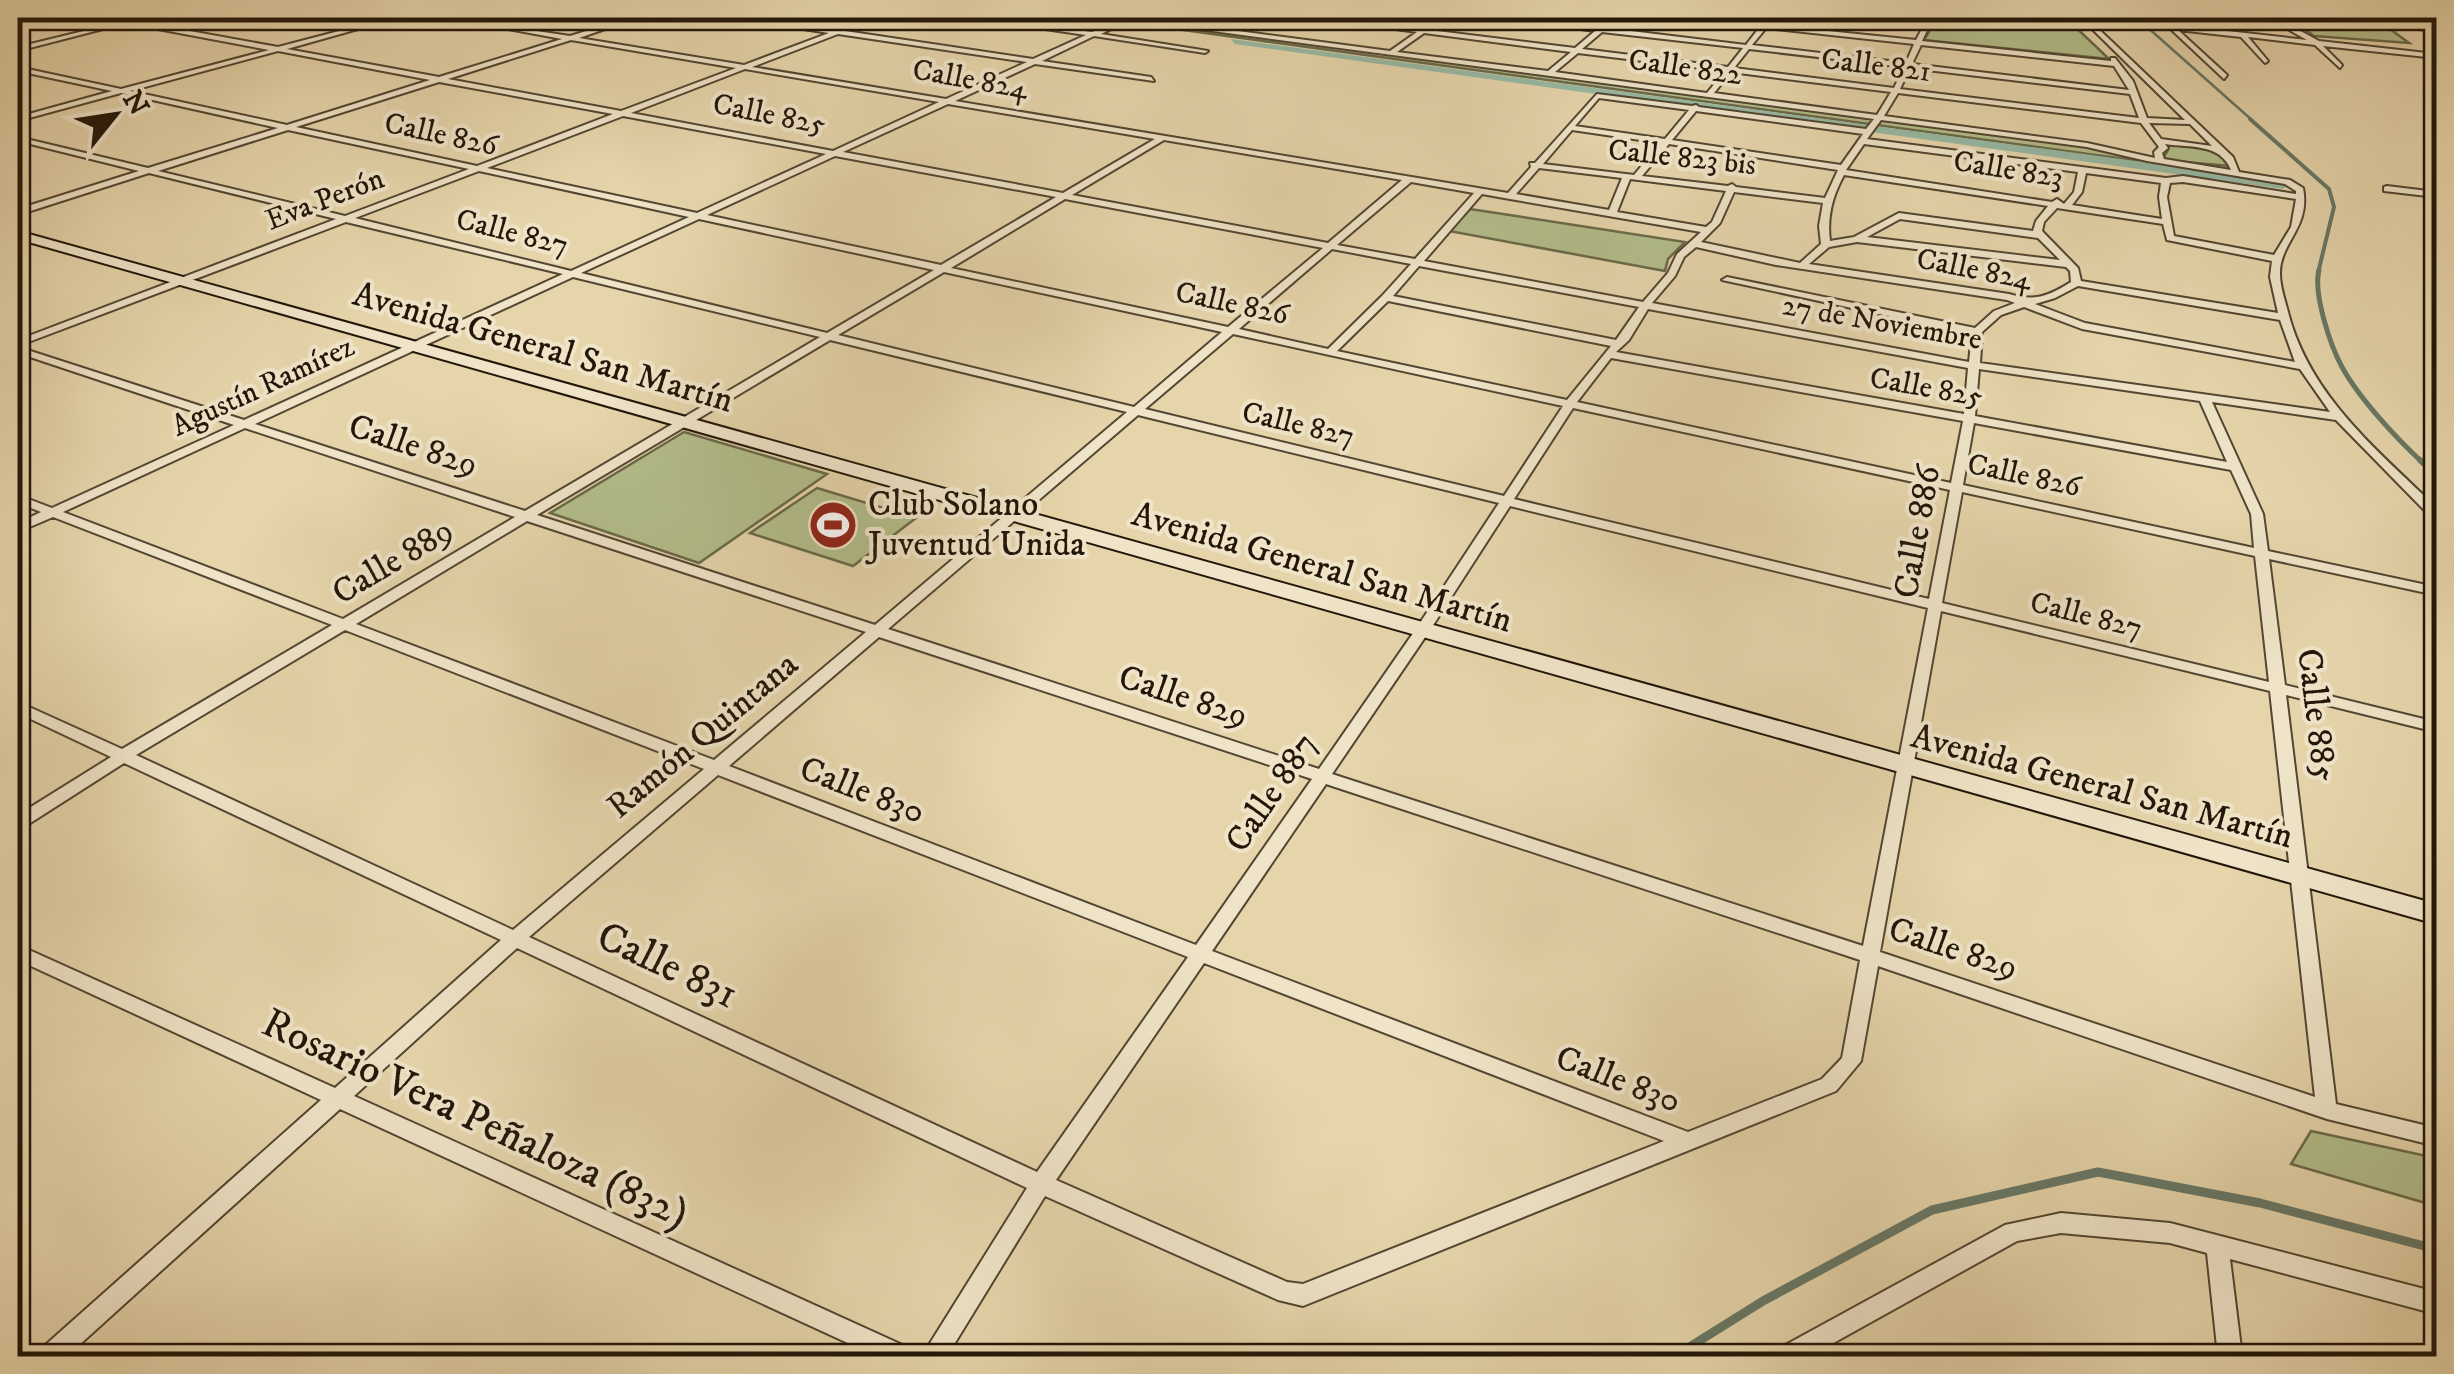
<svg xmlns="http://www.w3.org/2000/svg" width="2454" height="1374" font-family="'IM FELL DW Pica',serif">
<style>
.green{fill:#b3be8b;stroke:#6a6a4a;stroke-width:2.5}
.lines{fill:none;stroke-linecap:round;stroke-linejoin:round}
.stream-far4{stroke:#687866;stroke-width:2.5}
.stream-far3{stroke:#687866;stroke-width:4}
.stream-far2{stroke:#687866;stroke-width:5}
.stream-far1{stroke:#687866;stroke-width:6}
.stream{stroke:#687866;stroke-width:9}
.canal{fill:#97b9a4;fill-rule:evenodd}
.street-casing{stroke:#534632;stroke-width:4}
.secondary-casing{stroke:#221609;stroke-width:4}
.street{fill:#efe4c8;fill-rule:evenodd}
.secondary{fill:#efe4c8;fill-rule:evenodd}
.labels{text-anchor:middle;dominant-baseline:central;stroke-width:8;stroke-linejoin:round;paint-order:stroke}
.far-street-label{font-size:30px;fill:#221609;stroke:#efe4c8}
.street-label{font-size:35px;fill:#221609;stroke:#efe4c8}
.poi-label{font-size:35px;fill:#221609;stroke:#efe4c8;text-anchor:start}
.near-street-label{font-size:42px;fill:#221609;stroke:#efe4c8}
</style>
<rect width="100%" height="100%" fill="#e6d5ab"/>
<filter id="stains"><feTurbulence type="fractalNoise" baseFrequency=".002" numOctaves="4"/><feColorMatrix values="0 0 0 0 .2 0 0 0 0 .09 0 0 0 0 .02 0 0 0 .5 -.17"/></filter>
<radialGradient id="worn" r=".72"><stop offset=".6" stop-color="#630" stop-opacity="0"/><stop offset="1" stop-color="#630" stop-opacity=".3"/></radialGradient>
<g class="green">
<polygon points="1950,18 2066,18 2109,59 1924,40 1933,25 1951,23"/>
<polygon points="1140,20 2093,147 2139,161 1125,22"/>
<polygon points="2295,22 2390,29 2409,43 2314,36"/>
<polygon points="2164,143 2214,149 2230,166 2162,160 2168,150"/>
<polygon points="1470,209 1685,242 1668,259 1665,271 1449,231"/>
<polygon points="684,432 827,474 699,563 550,513"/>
<polygon points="817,488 916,518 853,566 750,533"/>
<polygon points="2311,1131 2436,1158 2436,1206 2291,1164"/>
</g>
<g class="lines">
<polyline class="stream-far4" points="2137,18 2253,121"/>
<polyline class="stream-far3" points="2250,119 2329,189 2334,207 2318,273"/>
<path class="stream-far2" d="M2319,270C2313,293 2330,345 2342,367C2359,398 2396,438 2422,462"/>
<polyline class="stream-far1" points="2420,460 2436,475"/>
<polyline class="stream" points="1675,1356 1763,1301 1932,1210 2098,1172 2260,1203 2436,1249"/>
<polygon class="canal" points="1231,39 2283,181 2289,185 2283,189 1235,44"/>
<g class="street-casing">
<g id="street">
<path d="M108,18H118L278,47L389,18H397L287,49L439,77L562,39L448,18L570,36L629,18H637L579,38L744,65L829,33L744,20L741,18L837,30L870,18H877L845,31L1033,59L1086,35L983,20L980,18L1092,32L1125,18H1139L1390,51L1417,32L1315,18H1329L1421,29L1439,18H1445L1429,30L1575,48L1595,31L1500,18H1515L1599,27L1611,18H1617L1606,28L1746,45L1759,28L1685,18L1762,24L1768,19L1771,21L1768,25L1916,40L1924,25L1871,18L1925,21L1927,18H1933L1922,41L2111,61V58H2115L2133,81L2147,118L2185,120L2081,18H2087L2233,157L2239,172L2290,180L2303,188C2311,228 2279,243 2280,274C2280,287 2285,300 2288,312C2309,395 2377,450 2436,507V518L2431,517L2336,420L2212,402L2263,514L2268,551L2436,587V595L2269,559L2285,685L2436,722V732L2286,695L2336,1104L2436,1128V1146L2327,1119L1878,966L1861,1061L1836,1091L1303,1306L1278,1300L1045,1196L947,1356H922L1027,1188L517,948L354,1096L909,1348L913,1356H876L340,1109L67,1356H38L42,1348L321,1100L18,960V945L335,1088L501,940L124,763L24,827L18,829V815L111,757L18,713V702L122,749L332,625L53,517L18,532V523L41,512L18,503V495L52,508L234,425L18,353V347L244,420L563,274L346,222L18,346V340L336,219L149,173L18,215V209L139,171L18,141V137L148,168L278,128L121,93L18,121V117L112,91L18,71V67L121,89L269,50L126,23L18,51V47L121,22ZM1130,20L1874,119L1866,129L1699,107L1696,105L1692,106L1597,94L1535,163H1530L1531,167L1508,193L955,101L1035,64L1154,81L1151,77L1042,61L1094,36L1205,53L1208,51L1101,34ZM1766,28L1914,44L1906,63L1752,45ZM1602,32L1743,48L1728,67L1582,49ZM1424,33L1571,52L1548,71L1397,52ZM838,34L1027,62L946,99L752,67ZM571,40L736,68L621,111L448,79ZM1921,45L2114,66L2129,90L1912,64ZM1749,49L1904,67L1894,88L1734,68ZM278,51L430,80L287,125L130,91ZM1578,53L1725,71L1707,93L1555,72ZM1910,68L2130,94L2139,118L1900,89ZM745,69L939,102L833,151L631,113ZM1731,72L1891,92L1877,115L1714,93ZM439,82L613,114L477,166L296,127ZM1898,93L2141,123L2159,147L2154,152L2155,158L2087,143L1884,116ZM1599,98L1689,110L1665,139L1575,126ZM948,104L1155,139L1063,193L843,152ZM1696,111L1863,134L1841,165L1672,140ZM623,116L826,154L697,213L487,168ZM1881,120L2087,147L2147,161L2285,184L2296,191V194L2183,176L2166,178L1867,139ZM2149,123L2190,124L2212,146L2161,139ZM288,130L469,169L345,216L158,171ZM1572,130L1661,143L1634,175L1543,164ZM1164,140L1402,180L1328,243L1072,195ZM1669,144L1838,170L1825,198L1736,187L1732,184L1728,186L1642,176ZM1864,144L2078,172L2074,192L2064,204L2057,199L2052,202L1846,170ZM2165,144C2191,148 2220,143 2231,170L2164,159L2162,153L2168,148ZM835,156L1056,197L941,265L707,215ZM1539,168L1622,178L1609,210L1516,194ZM479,171L689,217L571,271L355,218ZM2086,173L2161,183L2159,197L2162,219L2072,205L2082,192ZM1844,175L2048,206L2036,221L2033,231L1899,213L1854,237L1830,241C1827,217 1832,197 1844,175ZM1630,179L1726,191L1712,222L1706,227L1617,212ZM1411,182L1474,193L1415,259L1337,245ZM2183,182L2296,199L2291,227L2274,255L2174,236L2167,197L2170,183ZM1734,192L1823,203L1819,226L1821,244L1800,263L1701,242L1720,223ZM1482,194L1510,199L1701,232L1677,254L1668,273L1643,302L1424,261ZM1065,199L1323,248L1228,327L951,268ZM2057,208L2163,224L2167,240L2272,261L2270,277L2278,313L2081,281L2078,268L2042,231L2044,222ZM699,219L934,270L827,333L581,273ZM1900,219L2038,238L2060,260L1867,237ZM1857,242L2066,267L2070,271L2071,282C2049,296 2034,302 2009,294L1809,264L1829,247ZM1696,247L1776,265L2007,300L2015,303L1994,311L1975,328L1727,277L1722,280L1972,334L1969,362L1652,303L1675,276L1684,257ZM1332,249L1411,264L1382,296L1328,349L1239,329ZM1419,266L1639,307L1616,340L1393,296ZM944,272L1222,332L1134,407L838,335ZM573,277L820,337L525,511L255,424ZM2078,286L2280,320L2295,362L2085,323L2035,304L2055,298ZM1388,301L1611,346L1567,400L1337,351ZM2024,307L2082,329L2300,369L2330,412L1980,363L1982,332L2001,315ZM1648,309L1968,368L1964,414L1616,352L1629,340ZM1233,334L1563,406L1504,496L1145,409ZM830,340L1127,412L875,625L537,515ZM1611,358L1963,421L1951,483L1577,402ZM1979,369L2200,401L2227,462L1975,416ZM1573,408L1950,490L1929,599L1514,499ZM1138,415L1499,503L1416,629L1319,769L888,629ZM1974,423L2231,470L2251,514L2254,548L1963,485ZM245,428L515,517L343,619L63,512ZM1962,492L2255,556L2269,682L1942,603ZM1510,506L1928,608L1863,946L1332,774L1430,630ZM527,521L866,632L714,760L356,624ZM1941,611L2270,691L2315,1097L1880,952ZM345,630L704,769L513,930L136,755ZM879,637L1312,779L1196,945L729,766ZM718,775L1188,957L1037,1172L529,937ZM1326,784L1860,960L1842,1058L1822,1079L1688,1132L1212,951ZM1204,963L1664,1141L1303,1284L1287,1282L1056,1180Z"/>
<polygon points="2159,18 2165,18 2173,25 2307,40 2280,25 2218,18 2271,20 2269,18 2276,18 2319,41 2436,54 2436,58 2323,46 2342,65 2340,68 2315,45 2248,37 2268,61 2265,63 2241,37 2178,30 2227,75 2224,79"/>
<polygon points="2326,18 2343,18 2436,27 2436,31"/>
<polygon points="2387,186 2436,192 2436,197 2384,191 2384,187"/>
<polygon points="2061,1213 2170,1223 2436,1292 2436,1314 2230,1259 2242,1356 2218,1356 2207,1253 2170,1243 2061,1233 2017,1241 1810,1356 1776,1356 1780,1348 2005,1225"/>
</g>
</g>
<g class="secondary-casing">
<polygon id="secondary" points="18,231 2436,904 2436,924 18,239"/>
</g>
<use href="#street" class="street"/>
<use href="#secondary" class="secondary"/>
</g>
<defs>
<g id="stadium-disc" transform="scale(2.5)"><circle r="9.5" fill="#8f2418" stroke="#efe4c8"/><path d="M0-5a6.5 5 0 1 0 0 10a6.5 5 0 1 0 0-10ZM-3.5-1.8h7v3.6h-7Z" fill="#fff"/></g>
</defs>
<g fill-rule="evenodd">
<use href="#stadium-disc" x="833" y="525"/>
</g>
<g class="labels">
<g class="far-street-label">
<text transform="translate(1876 66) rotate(7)">Calle 821</text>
<text transform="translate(1685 68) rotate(8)">Calle 822</text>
<text transform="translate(970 80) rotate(10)">Calle 824</text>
<text transform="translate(769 115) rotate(11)">Calle 825</text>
<text transform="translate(441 135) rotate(12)">Calle 826</text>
<text transform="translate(1682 158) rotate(6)">Calle 823 bis</text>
<text transform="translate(2008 170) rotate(9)">Calle 823</text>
<text transform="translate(325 200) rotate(-21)">Eva Perón</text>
<text transform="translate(512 233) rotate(14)">Calle 827</text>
<text transform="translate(1974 270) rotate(11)">Calle 824</text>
<text transform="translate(1232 304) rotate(12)">Calle 826</text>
<text transform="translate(1882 323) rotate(10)">27 de Noviembre</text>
<text transform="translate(263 387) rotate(-25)">Agustín Ramírez</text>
<text transform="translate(1926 388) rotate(10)">Calle 825</text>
<text transform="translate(1298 425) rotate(13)">Calle 827</text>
<text transform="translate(2024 476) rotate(12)">Calle 826</text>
<text transform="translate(2086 616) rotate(14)">Calle 827</text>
</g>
<g class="street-label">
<text transform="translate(543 348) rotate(16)">Avenida General San Martín</text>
<text transform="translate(413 446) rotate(18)">Calle 829</text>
<text transform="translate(1918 532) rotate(-80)">Calle 886</text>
<text transform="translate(393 562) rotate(-31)">Calle 889</text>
<text transform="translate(1322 568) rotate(16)">Avenida General San Martín</text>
<text transform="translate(1183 697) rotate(18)">Calle 829</text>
<text transform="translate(2316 715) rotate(83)">Calle 885</text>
<text transform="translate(703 736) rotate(-40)">Ramón Quintana</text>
<text transform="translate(2102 787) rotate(15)">Avenida General San Martín</text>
<text transform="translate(862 791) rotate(21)">Calle 830</text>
<text transform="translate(1272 793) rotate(-56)">Calle 887</text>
<text transform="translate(1953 949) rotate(18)">Calle 829</text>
<text transform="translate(1618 1080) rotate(21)">Calle 830</text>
</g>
<g class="poi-label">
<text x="868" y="505">Club Solano<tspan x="868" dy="40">Juventud Unida</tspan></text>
</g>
<g class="near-street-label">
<text transform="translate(667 966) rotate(25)">Calle 831</text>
<text transform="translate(475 1119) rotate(25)">Rosario Vera Peñaloza (832)</text>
</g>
</g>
<rect width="2454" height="1374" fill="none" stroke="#e6d5ab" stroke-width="60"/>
<rect x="20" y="20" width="2414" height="1334" fill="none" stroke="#221609" stroke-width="5"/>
<rect x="30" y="30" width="2394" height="1314" fill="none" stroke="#221609" stroke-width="2.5"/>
<g transform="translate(115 115) rotate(60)" stroke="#efe4c8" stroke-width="8" paint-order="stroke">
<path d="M0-8L18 38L0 25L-18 38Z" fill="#221609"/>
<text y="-15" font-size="28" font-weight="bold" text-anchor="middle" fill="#221609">N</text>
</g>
<rect width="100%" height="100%" filter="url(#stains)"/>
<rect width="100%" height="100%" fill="url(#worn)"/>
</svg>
